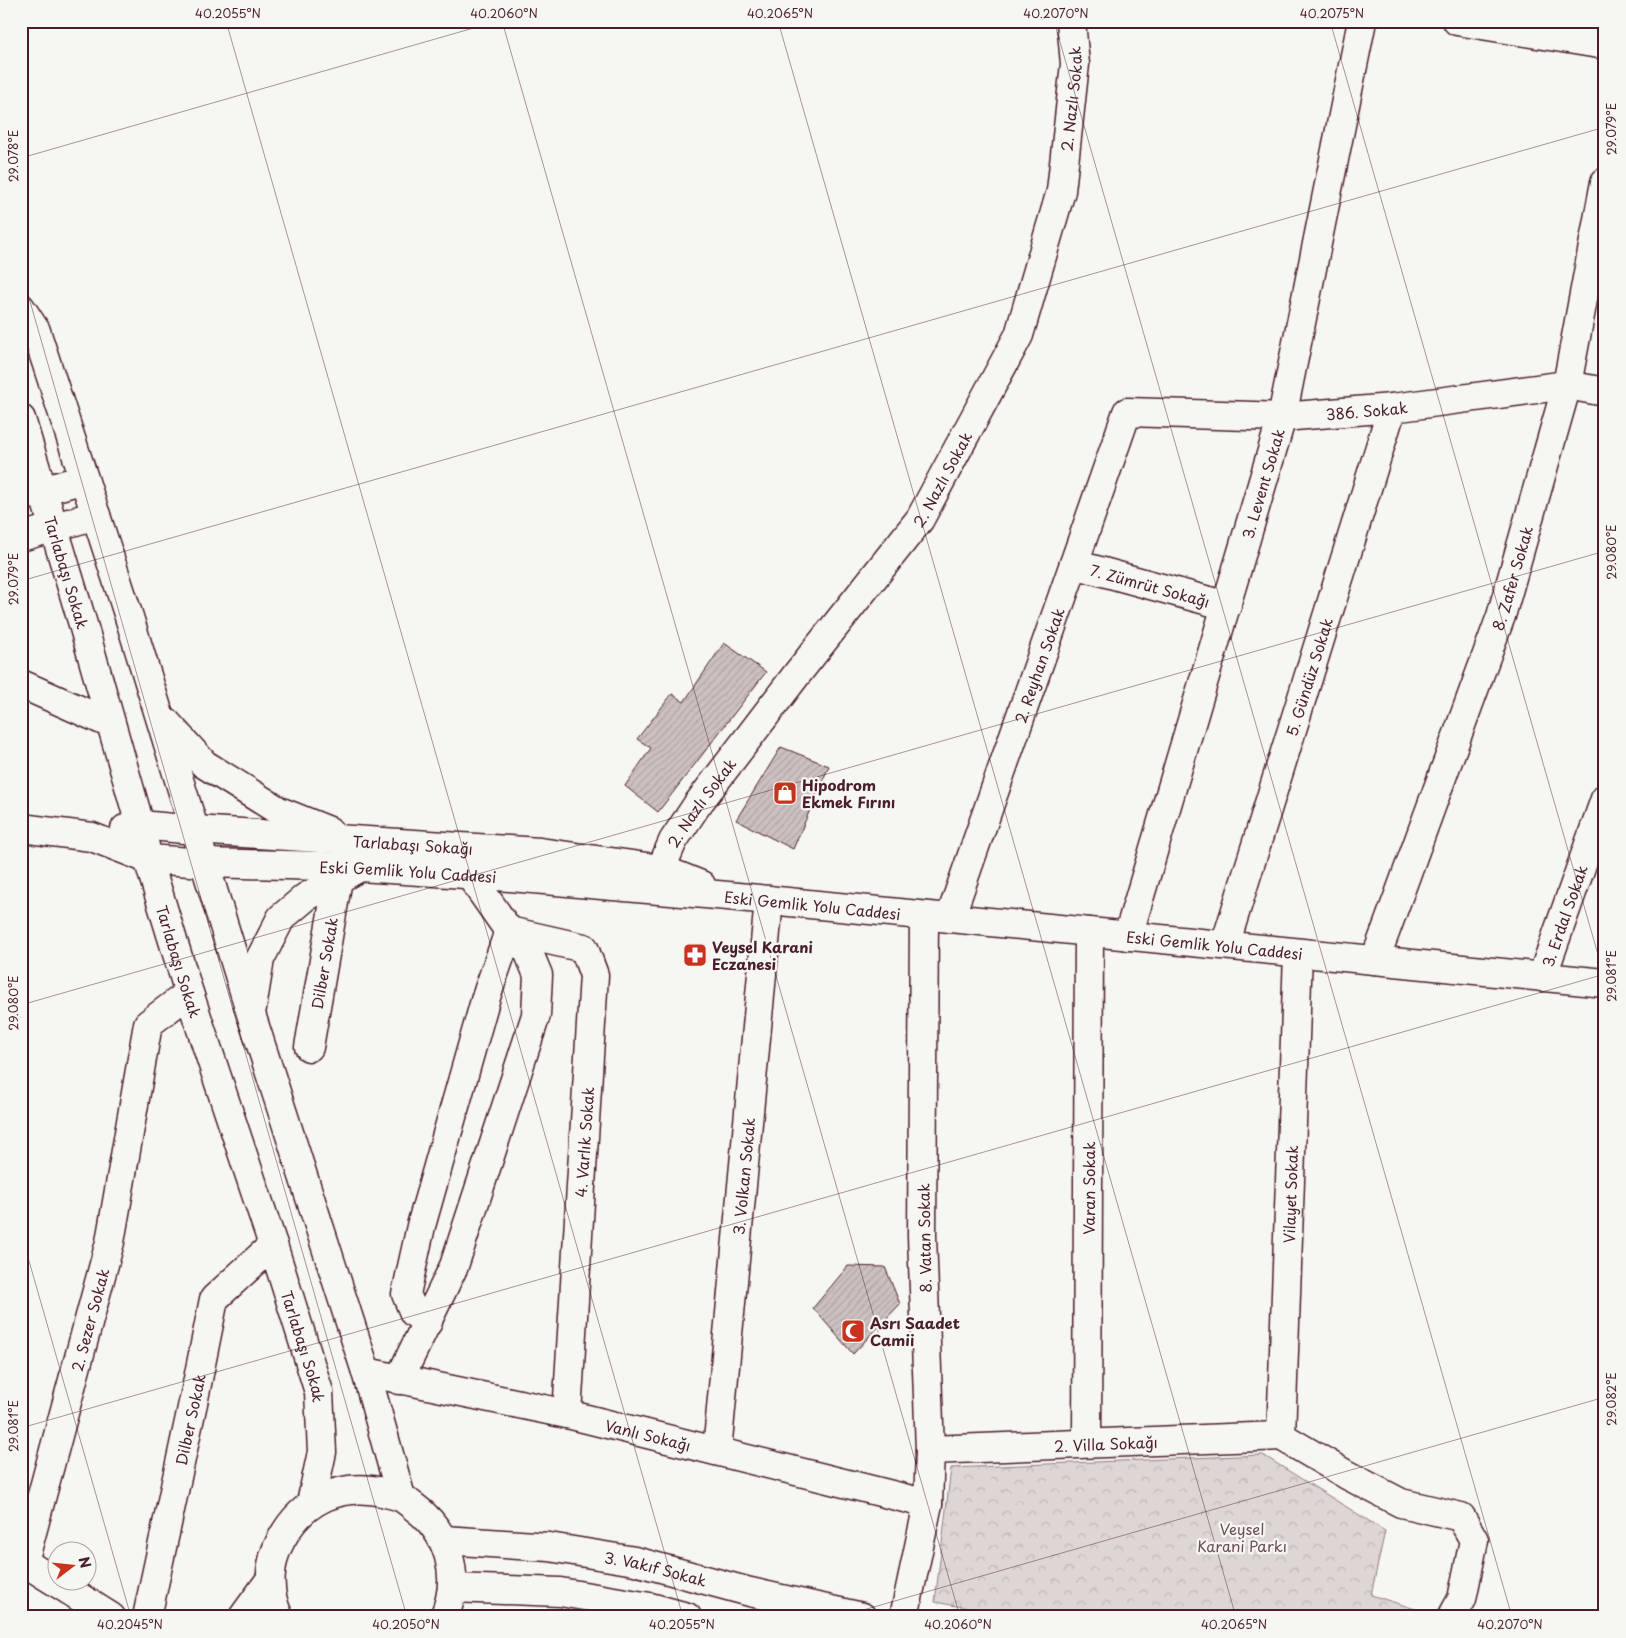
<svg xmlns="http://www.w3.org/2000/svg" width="1626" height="1638" font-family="'Playpen Sans',sans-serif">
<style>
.forest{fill:url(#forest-crowns);stroke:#947a80}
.building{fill:url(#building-hatch);stroke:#4a1f2b}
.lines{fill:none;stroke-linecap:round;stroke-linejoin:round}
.minor-casing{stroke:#4a1f2b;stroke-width:31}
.major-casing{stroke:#4a1f2b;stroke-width:31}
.minor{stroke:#f6f6f2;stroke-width:28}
.major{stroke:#f6f6f2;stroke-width:28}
.ticks{fill:none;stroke:#4a1f2b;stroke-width:1;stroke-opacity:0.45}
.labels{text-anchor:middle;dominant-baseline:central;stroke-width:4.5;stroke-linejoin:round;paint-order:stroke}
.street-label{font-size:15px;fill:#4a1f2b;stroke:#f6f6f2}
.poi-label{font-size:15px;font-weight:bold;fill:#4a1f2b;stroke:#f6f6f2;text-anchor:start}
.park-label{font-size:15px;fill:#6f4d56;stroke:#f6f6f2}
.neatline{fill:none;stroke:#4a1f2b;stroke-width:2}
.ticks-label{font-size:12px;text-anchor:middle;fill:#4a1f2b}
</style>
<defs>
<pattern id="forest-crowns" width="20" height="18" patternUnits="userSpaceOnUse" patternTransform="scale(1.25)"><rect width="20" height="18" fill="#ddd6d5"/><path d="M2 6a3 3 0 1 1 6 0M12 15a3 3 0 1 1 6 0" fill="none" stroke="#bfb7b7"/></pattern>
<pattern id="building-hatch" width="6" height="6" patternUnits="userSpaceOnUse" patternTransform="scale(1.25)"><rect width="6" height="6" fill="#ccc1c0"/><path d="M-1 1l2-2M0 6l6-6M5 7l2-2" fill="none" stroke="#b1a5a5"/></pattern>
</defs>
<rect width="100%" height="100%" fill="#f6f6f2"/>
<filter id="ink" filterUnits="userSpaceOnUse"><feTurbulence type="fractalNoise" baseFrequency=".02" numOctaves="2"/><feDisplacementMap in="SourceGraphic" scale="10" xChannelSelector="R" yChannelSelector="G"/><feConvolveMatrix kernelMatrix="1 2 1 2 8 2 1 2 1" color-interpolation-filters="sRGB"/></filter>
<g filter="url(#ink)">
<polygon class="forest" points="1263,1455 1385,1531 1371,1595 1431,1614 1429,1617 1016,1617 935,1602 951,1468"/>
<g class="building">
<polygon points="724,643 766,672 658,812 625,786 651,748 637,739 672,694 684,702"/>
<polygon points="781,747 829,766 793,849 736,820"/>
<polygon points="848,1266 885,1267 900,1304 853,1354 813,1308"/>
</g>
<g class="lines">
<g class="minor-casing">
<g id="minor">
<polyline points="1457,21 1605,45"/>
<polyline points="21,497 84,479"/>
<polyline points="21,537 96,515"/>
<path id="s1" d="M1074,564L1227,606"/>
<polyline points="21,684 111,724"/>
<path id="s2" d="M661,869L673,841L697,805L797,674L920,519L1019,335L1061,191L1075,64L1071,21"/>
<path id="s3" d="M950,918L1127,412L1282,417L1392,408L1567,385L1605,392"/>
<polyline points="509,931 584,948 594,975 567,1414"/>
<path id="s4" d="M1128,936L1282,417L1362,21"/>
<path id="s5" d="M1225,945L1392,408"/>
<path id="s6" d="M1375,960L1501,616L1567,385L1605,182"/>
<path id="s7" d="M1542,977L1605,799"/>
<path id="s8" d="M309,1047L338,879"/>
<polyline points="428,1322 414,1313 406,1294 421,1226 486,997 509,931"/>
<path id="s9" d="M366,1372L567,1414L928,1504"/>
<polyline points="399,1380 454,1266 536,1015 538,975 528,951 509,931 469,874"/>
<path id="s10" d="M1281,1436L1298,953"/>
<polyline points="1281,1436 1347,1475 1401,1503 1461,1517 1474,1540 1462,1599 1452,1617"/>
<path id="s11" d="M1087,1443L1089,932"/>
<path id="s12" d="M930,1450L1281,1436"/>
<path id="s13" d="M717,1451L769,900"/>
<path id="s14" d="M444,1540L549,1547L635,1561L750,1592L862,1617"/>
<polyline points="452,1588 560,1592 650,1607 687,1617"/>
<path id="s15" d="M111,1617L24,1562L110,1242L148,1024L189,993"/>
<path id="s16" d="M147,1617L196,1389L214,1299L273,1245"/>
<polyline points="904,1617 928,1504 930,1450 922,1236 924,916"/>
</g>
</g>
<g class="major-casing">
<g id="major">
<polyline points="21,308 36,331 129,617 251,1014 366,1372 401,1497"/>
<path id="s17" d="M21,419L82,621L140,825L148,859L189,993L273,1245L319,1392L322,1452L311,1503"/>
<polyline points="166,722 204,764 279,811 329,831"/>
<path id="s18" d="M21,828L92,837L148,859L205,863L360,867L510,877L728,896L1605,983"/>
<path id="s19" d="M125,829L140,825L195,830L540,852L661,869L701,885"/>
<polyline points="252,1008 260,959 281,918 306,897 360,867"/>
<polyline points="243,1617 270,1580"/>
<path d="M279,1617C267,1593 268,1563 281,1540C302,1500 342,1481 386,1493C390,1494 396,1495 400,1497C405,1499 409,1503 413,1506C449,1532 462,1576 444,1617"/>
</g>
</g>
<use href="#minor" class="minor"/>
<use href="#major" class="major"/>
</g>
</g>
<path class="ticks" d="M226,21L683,1617M502,21L960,1617M778,21L1236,1617M1054,21L1512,1617M1330,21L1605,979M21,158L498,21M21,270L407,1617M21,581L1605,127M21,1005L1605,551M21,1233L131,1617M21,1428L1605,974M839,1617L1605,1397"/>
<defs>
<g id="shop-square" transform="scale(1.25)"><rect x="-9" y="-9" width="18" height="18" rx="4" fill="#c8321e" stroke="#f6f6f2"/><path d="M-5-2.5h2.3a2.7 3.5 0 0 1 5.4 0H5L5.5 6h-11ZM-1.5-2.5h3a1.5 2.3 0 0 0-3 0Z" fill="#fff"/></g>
<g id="pharmacy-square" transform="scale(1.25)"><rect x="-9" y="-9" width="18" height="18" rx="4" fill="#c8321e" stroke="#f6f6f2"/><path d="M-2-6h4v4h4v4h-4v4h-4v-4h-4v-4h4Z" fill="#fff"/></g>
<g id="mosque-square" transform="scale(1.25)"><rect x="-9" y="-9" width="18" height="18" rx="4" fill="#c8321e" stroke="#f6f6f2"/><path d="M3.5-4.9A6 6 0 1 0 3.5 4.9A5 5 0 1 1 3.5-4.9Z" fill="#fff"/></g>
</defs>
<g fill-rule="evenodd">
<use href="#shop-square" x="785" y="793"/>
<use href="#pharmacy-square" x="695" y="955"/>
<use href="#mosque-square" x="853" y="1331"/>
</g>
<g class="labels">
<g class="street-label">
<text stroke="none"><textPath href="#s2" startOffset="888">2. Nazlı Sokak</textPath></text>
<text stroke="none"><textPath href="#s3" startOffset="776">386. Sokak</textPath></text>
<text stroke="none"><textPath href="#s2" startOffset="482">2. Nazlı Sokak</textPath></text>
<text stroke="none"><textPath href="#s4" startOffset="472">3. Levent Sokak</textPath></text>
<text stroke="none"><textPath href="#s17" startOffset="160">Tarlabaşı Sokak</textPath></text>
<text stroke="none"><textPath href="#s6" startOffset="406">8. Zafer Sokak</textPath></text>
<text stroke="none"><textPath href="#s1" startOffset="79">7. Zümrüt Sokağı</textPath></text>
<text stroke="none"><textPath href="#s3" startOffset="268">2. Reyhan Sokak</textPath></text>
<text stroke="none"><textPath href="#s5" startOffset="281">5. Gündüz Sokak</textPath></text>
<text stroke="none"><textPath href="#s2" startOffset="78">2. Nazlı Sokak</textPath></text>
<text stroke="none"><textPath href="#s19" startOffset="289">Tarlabaşı Sokağı</textPath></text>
<text stroke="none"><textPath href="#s18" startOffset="392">Eski Gemlik Yolu Caddesi</textPath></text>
<text stroke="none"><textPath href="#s18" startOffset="798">Eski Gemlik Yolu Caddesi</textPath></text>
<text stroke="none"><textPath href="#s7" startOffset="65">3. Erdal Sokak</textPath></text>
<text stroke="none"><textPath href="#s18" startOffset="1202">Eski Gemlik Yolu Caddesi</textPath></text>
<text stroke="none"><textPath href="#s17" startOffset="565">Tarlabaşı Sokak</textPath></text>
<text stroke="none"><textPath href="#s8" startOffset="85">Dilber Sokak</textPath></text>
<text transform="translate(584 1142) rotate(-86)">4. Varlık Sokak</text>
<text stroke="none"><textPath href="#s13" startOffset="276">3. Volkan Sokak</textPath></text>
<text stroke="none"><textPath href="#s11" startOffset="255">Varan Sokak</textPath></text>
<text stroke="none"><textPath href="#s10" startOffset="242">Vilayet Sokak</textPath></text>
<text transform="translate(924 1238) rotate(-91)">8. Vatan Sokak</text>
<text stroke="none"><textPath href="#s15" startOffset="354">2. Sezer Sokak</textPath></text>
<text stroke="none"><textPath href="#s17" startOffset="970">Tarlabaşı Sokak</textPath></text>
<text stroke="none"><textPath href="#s16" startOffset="202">Dilber Sokak</textPath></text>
<text stroke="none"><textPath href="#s9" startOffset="289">Vanlı Sokağı</textPath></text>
<text stroke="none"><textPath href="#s12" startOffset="176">2. Villa Sokağı</textPath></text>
<text stroke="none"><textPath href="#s14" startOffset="214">3. Vakıf Sokak</textPath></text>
</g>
<g class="poi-label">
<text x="802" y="784">Hipodrom<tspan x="802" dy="17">Ekmek Fırını</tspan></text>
<text x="712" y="946">Veysel Karani<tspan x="712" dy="17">Eczanesi</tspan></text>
<text x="870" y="1322">Asrı Saadet<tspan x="870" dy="17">Camii</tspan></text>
</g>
<g class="park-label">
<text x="1242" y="1528">Veysel<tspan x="1242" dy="17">Karani Parkı</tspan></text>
</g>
</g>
<rect width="1626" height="1638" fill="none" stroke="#f6f6f2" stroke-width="55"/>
<g transform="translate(72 1566) rotate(74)"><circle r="24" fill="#f6f6f2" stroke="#b1a0a2"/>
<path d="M0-4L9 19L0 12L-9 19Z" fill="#c8321e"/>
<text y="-8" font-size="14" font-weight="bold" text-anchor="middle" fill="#4a1f2b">N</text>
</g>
<rect x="28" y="28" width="1570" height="1582" class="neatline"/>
<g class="ticks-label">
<text x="228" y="18">40.2055°N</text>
<text x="504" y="18">40.2060°N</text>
<text x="780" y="18">40.2065°N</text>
<text x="1056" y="18">40.2070°N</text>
<text x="1332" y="18">40.2075°N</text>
<text transform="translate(1612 129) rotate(-90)" y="4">29.079°E</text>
<text transform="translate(14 156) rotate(-90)" y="4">29.078°E</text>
<text transform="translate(1612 552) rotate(-90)" y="4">29.080°E</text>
<text transform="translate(14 579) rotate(-90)" y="4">29.079°E</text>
<text transform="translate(1612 976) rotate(-90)" y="4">29.081°E</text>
<text transform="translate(14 1003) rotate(-90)" y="4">29.080°E</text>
<text transform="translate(1612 1399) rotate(-90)" y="4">29.082°E</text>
<text transform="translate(14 1426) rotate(-90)" y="4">29.081°E</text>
<text x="130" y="1629">40.2045°N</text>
<text x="406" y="1629">40.2050°N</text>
<text x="682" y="1629">40.2055°N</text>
<text x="958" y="1629">40.2060°N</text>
<text x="1234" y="1629">40.2065°N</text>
<text x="1510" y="1629">40.2070°N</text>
</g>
</svg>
